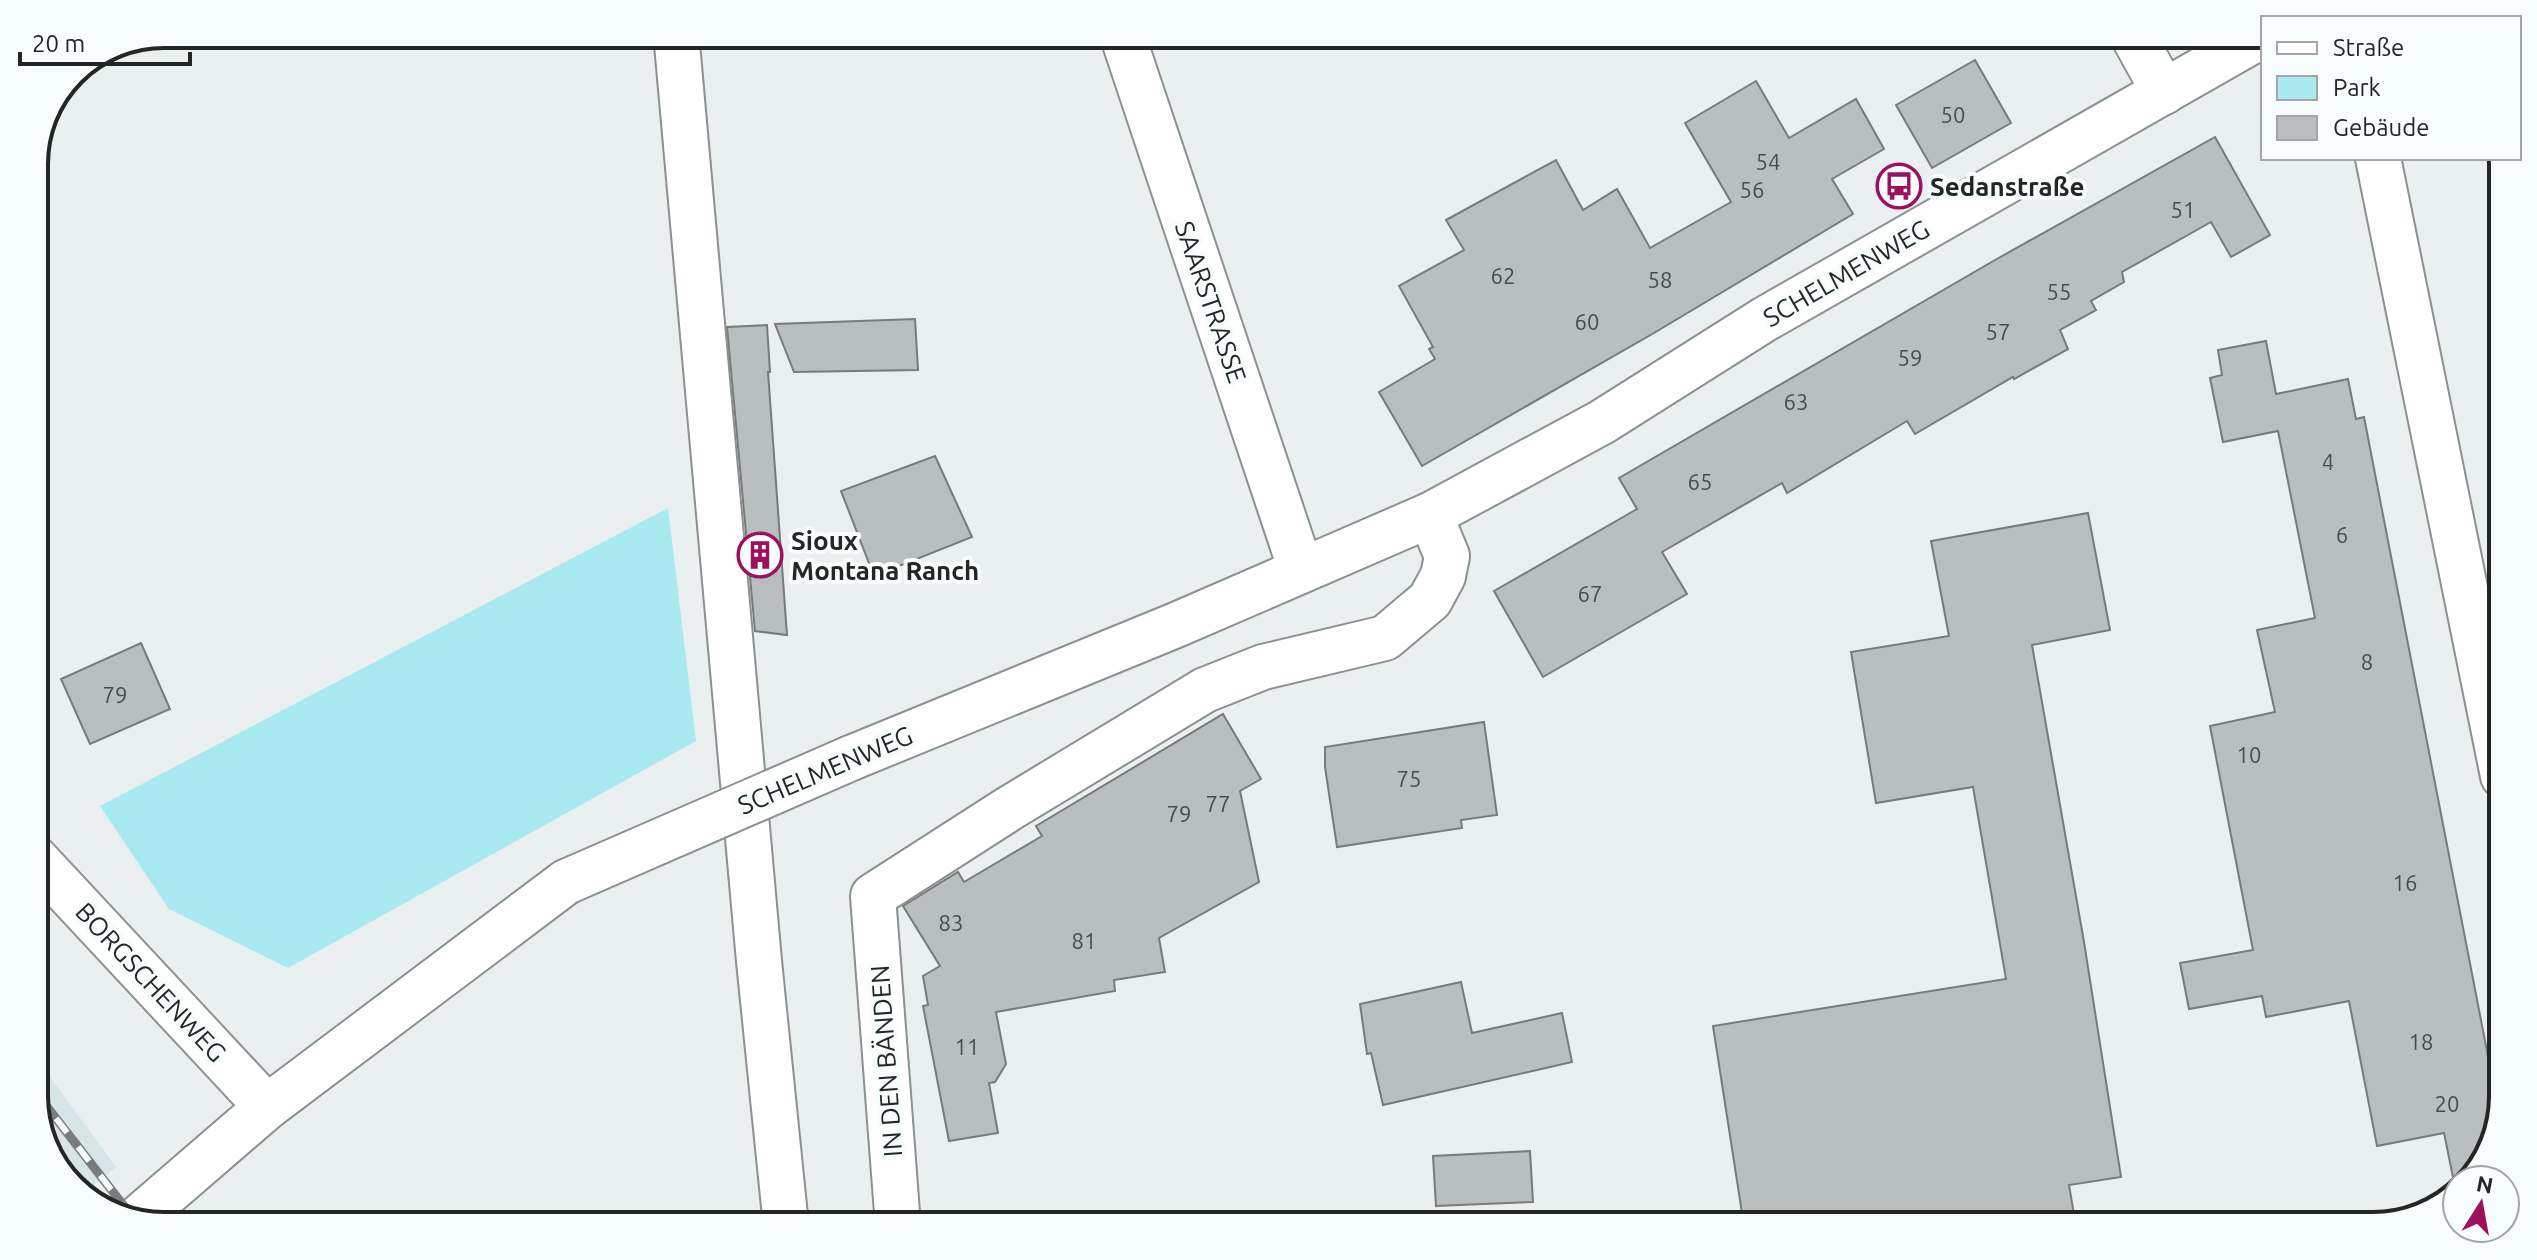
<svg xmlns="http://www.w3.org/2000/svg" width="2537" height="1260" font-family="Ubuntu,sans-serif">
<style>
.built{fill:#d7e5e7}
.green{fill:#a9eaf0}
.building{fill:#b9bebe;stroke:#777b7c;stroke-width:2}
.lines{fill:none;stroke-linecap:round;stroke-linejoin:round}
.minor-casing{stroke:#8b9090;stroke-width:48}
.minor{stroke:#fff;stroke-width:44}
.rail-casing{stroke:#787c7c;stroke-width:9}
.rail{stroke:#f7fcfd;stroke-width:6;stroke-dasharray:18;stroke-linecap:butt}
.minor-bridge-casing{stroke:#8b9090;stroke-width:48;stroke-linecap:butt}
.minor-bridge{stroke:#fff;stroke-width:44}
.labels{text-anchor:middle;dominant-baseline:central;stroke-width:8;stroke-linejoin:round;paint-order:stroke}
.number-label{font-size:22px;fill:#494c4c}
.poi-label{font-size:26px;font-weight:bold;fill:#242626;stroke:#f7fcfd;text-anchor:start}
.street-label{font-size:26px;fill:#242626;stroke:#f7fcfd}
.rim{fill:none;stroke:#242626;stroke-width:4}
</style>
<rect width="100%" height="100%" fill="#eaefef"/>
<polygon class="built" points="34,1055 116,1167 84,1193 56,1168 34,1105"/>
<polygon class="green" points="668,508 696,741 288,968 169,909 100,806"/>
<g class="building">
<polygon points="1975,60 2011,123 1932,168 1896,105"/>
<polygon points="1756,81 1789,138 1856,99 1884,149 1832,179 1853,214 1654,333 1422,466 1379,392 1435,359 1429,349 1433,347 1399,286 1464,250 1446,220 1556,160 1583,210 1617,189 1650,248 1731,202 1685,123"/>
<polygon points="2215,137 2270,235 2231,257 2211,222 2122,272 2124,282 2091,301 2096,310 2060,330 2068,349 2014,379 2013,377 1915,434 1907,421 1787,493 1782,483 1662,552 1687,594 1543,677 1494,591 1637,509 1619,478 1995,260"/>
<polygon points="915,319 918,370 794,372 775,324"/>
<polygon points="767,325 770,372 768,372 787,635 755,631 727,327"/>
<polygon points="2266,341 2276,394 2348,379 2356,419 2364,417 2499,1113 2490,1153 2466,1180 2457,1180 2456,1192 2444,1133 2377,1146 2349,1001 2266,1017 2262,996 2189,1009 2180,963 2253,950 2210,726 2275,712 2257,630 2315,618 2278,431 2223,442 2210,378 2222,375 2218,350"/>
<polygon points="935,456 972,537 874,576 841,491"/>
<polygon points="2088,513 2110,630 2032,645 2084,942 2121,1177 2069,1185 2076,1226 1895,1226 1893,1213 1807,1226 1744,1226 1713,1026 2006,979 1973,787 1876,803 1851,652 1949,636 1931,541"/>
<polygon points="141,643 170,709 90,744 61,679"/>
<polygon points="1223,714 1261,779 1240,791 1259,882 1159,938 1165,972 1114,980 1115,991 996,1012 1006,1064 995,1082 989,1083 998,1133 949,1141 923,1006 928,1005 923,976 940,966 903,906 958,872 964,882 1042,836 1036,826"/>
<polygon points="1484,722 1497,815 1461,820 1462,828 1337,847 1325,767 1325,747"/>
<polygon points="1461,982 1472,1033 1562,1013 1572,1062 1383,1105 1371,1053 1367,1054 1360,1004"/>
<polygon points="1530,1151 1533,1202 1436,1206 1433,1156"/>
</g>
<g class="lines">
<g class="minor-casing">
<g id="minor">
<polyline points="680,34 677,44 759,961 786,1226"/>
<polyline points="1122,34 1301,570"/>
<polyline points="2132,34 2164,92"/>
<polyline points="2378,158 2503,776"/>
<polyline points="851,758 1176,625 1430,515 1602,422 1765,319 2263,35"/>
<polyline points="34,857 267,1107"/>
<polyline points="136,1220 267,1107 566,882"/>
<polyline points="898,1226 873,896 1010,808 1205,690 1263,667 1385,638 1430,600 1443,576 1447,556 1430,515"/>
</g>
</g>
<use href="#minor" class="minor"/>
<g class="rail-casing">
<polyline id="rail" points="34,1090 134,1219"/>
</g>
<use href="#rail" class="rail"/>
<g class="minor-bridge-casing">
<polyline id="minor-bridge" points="566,882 851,758"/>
</g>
<use href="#minor-bridge" class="minor-bridge"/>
</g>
<defs>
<g id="bus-ring" transform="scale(2.3)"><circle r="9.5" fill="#f7fcfd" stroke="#9c105f" stroke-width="1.5"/><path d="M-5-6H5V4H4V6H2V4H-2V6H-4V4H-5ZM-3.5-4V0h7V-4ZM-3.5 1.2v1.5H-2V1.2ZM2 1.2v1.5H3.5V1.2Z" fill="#9c105f"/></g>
<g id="building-ring" transform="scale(2.3)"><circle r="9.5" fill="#f7fcfd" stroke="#9c105f" stroke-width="1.5"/><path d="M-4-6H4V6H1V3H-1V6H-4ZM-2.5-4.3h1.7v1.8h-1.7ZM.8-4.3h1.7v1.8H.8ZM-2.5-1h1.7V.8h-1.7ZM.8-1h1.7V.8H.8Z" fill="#9c105f"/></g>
</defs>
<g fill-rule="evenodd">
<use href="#bus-ring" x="1899" y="186"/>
<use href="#building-ring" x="760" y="555"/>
</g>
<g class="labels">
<g class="number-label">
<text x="1953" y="114">50</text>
<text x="1768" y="161">54</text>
<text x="1752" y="189">56</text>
<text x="2183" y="209">51</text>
<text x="1503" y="275">62</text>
<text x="1660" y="279">58</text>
<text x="2059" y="291">55</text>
<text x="1587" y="321">60</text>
<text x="1998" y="331">57</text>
<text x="1910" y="357">59</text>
<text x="1796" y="401">63</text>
<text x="2328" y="461">4</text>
<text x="1700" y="481">65</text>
<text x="2342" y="534">6</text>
<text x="1590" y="593">67</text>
<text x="2367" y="661">8</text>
<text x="115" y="694">79</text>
<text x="2249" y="754">10</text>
<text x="1409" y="778">75</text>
<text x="1218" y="803">77</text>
<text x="1179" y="813">79</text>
<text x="2405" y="882">16</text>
<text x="951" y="922">83</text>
<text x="1084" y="940">81</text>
<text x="2421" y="1041">18</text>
<text x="967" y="1046">11</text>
<text x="2447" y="1103">20</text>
</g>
<g class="poi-label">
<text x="1930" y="186">Sedanstraße</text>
<text x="791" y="540">Sioux<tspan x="791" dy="30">Montana Ranch</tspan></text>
</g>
<g class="street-label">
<text transform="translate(1846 273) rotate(-30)">SCHELMENWEG</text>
<text transform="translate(1211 302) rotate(71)">SAARSTRASSE</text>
<text transform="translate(825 770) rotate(-23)">SCHELMENWEG</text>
<text transform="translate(151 982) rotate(47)">BORGSCHENWEG</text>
<text transform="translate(886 1061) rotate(-94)">IN DEN BÄNDEN</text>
</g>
</g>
<path d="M0 0H2537V1260H0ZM164 48H2373A116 116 0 0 1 2489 164V1096A116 116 0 0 1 2373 1212H164A116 116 0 0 1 48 1096V164A116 116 0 0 1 164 48Z" fill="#f7fcfd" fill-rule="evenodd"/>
<path class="rim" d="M164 48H2373A116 116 0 0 1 2489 164V1096A116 116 0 0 1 2373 1212H164A116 116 0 0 1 48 1096V164A116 116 0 0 1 164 48Z"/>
<rect x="2261" y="16" width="260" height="144" fill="#f7fcfd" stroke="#a3a6a7" stroke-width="2"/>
<rect x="2277" y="42" width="40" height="12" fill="#ffffff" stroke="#a3a6a7" stroke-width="2"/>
<text x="2333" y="56" font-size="24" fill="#242626">Straße</text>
<rect x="2277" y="76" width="40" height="24" fill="#a9eaf0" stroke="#a3a6a7" stroke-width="2"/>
<text x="2333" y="96" font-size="24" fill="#242626">Park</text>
<rect x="2277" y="116" width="40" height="24" fill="#b9bebe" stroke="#a3a6a7" stroke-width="2"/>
<text x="2333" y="136" font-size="24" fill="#242626">Gebäude</text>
<g transform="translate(2481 1204) rotate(11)"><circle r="38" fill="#f7fcfd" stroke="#a3a6a7" stroke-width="2"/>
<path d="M0-6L14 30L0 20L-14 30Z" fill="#9c105f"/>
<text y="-12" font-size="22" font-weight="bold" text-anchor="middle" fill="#242626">N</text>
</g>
<path d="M20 52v12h170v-12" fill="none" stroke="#242626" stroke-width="4"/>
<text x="32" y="52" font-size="24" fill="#242626" stroke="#f7fcfd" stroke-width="6" paint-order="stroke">20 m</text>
</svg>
